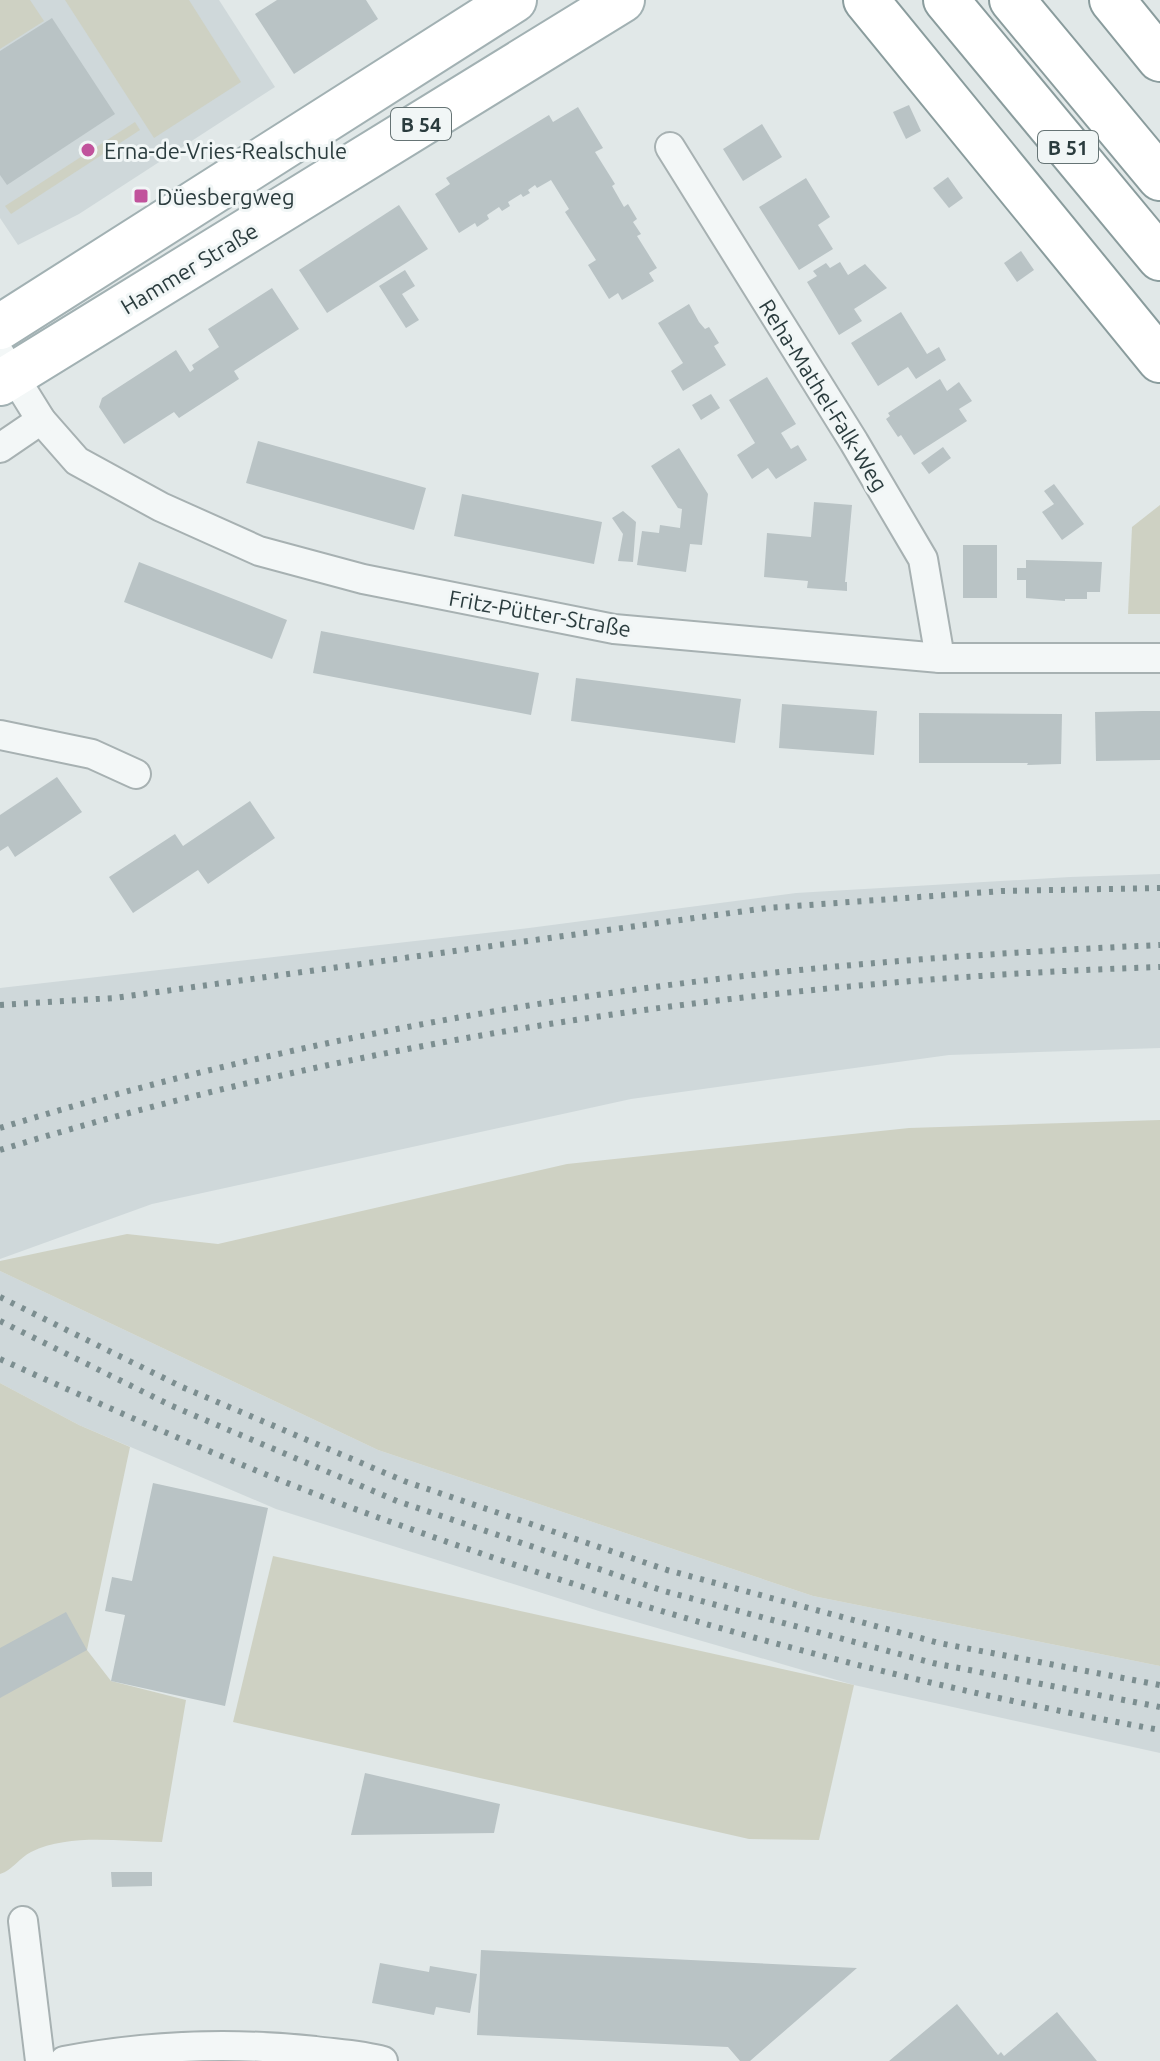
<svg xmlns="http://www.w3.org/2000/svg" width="1160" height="2061" font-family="Ubuntu,sans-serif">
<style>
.built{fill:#cfd8da}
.green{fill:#ced1c3}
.building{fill:#b9c3c5}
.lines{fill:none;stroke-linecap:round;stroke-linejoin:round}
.minor-casing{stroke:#a7b1b2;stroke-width:32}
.primary-casing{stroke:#a2b1b3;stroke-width:48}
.trunk-casing{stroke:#8a9c9d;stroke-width:48}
.minor{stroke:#f3f7f7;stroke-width:28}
.primary{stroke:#fff;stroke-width:44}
.trunk{stroke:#fff;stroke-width:44}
.rail{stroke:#7c8e90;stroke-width:6;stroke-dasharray:4 8;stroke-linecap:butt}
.poi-dot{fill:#c1539c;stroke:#f1f6f6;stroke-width:3}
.labels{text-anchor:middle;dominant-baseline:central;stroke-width:6;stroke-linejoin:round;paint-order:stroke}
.shield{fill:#f1f6f6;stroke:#667475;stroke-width:2}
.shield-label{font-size:20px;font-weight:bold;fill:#2b3c3e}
.poi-label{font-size:22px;fill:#2b3c3e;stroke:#f1f6f6;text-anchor:start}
.street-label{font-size:22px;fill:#2b3c3e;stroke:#f1f6f6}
</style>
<rect width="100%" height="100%" fill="#e1e8e8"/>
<g class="built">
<polygon points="0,0 219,0 275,87 79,214 18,245 0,218"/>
<polygon points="1160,874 1160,1048 949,1055 631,1099 152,1204 0,1259 0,988 529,928 796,893 1070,877"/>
<polygon points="0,1271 378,1450 813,1596 1160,1666 1160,1753 854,1685 602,1612 276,1509 79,1425 0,1383"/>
</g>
<g class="green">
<polygon points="0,0 30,0 44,21 0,49"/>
<polygon points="65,0 189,0 241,82 154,138"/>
<polygon points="135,122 140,130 11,214 5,206"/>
<polygon points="1160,505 1160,614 1128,614 1132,527"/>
<polygon points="1160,1120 1160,1666 813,1596 378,1450 0,1271 0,1261 127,1234 218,1244 567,1164 909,1128"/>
<path d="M0,1383L79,1425L130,1447L87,1650L111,1681L186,1700L162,1842C119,1842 71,1833 31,1852C19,1858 13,1870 0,1874Z"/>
<polygon points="273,1556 854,1685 819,1840 749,1839 233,1722"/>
</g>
<g class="building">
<polygon points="277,0 366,0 378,19 294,74 255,14"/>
<polygon points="52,18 115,114 7,185 0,175 0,51"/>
<polygon points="909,105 921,131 906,139 893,112"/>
<polygon points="578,107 603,148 595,152 615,184 612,186 624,207 628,204 637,219 633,222 641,234 637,236 657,268 649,273 654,281 622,300 618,293 609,299 588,265 596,260 565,212 569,209 551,180 537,188 535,185 528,190 530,193 523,197 521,194 508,202 510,206 502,211 499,207 487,215 489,219 477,227 475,223 459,233 435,194 450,184 446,178 549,115 553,122"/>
<polygon points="762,124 782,157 743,181 723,149"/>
<polygon points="948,177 963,198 949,208 933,188"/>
<polygon points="806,178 830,217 818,225 833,249 799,270 759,207"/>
<polygon points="399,205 428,249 327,313 299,270"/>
<polygon points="1021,251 1034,270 1017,282 1004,263"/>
<polygon points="840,262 848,275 865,264 887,288 854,309 862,321 839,335 807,282 817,276 813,271 826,263 830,268"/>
<polygon points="405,270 415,286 402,294 419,320 406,328 379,286"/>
<polygon points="272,288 299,329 234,371 239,379 179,418 174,412 124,444 99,407 102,398 176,350 190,372 194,369 192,365 219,347 208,329"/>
<polygon points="689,304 699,322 705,329 709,327 719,343 714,346 726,365 683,391 671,371 683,363 658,323"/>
<polygon points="901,312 927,354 939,347 946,360 916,379 908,367 878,386 851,343"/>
<polygon points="767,377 796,424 781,433 791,449 798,445 807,460 776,479 768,468 752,479 737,455 755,443 729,400"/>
<polygon points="940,379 947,391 959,382 972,401 959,409 967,421 914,455 901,435 898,437 886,419 890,416 888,413"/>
<polygon points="711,394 720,408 701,420 692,405"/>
<polygon points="258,441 426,488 414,530 246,483"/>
<polygon points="943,447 951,458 929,474 921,463"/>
<polygon points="679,448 708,494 702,545 690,544 686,572 637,565 642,531 659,533 660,525 680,528 682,509 678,508 651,466"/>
<polygon points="1054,484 1084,524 1062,540 1042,512 1054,504 1044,491"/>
<polygon points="462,494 602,522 594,564 454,536"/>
<polygon points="814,502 852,505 845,582 847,582 847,591 807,588 808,581 764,577 767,533 811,537"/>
<polygon points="623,511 636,522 633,562 618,561 623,534 612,518"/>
<rect x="963" y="545" width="34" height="53"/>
<polygon points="1026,560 1102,562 1100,592 1087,592 1087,599 1065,599 1065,601 1026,598 1026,580 1017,580 1017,568 1026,568"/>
<polygon points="139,562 287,620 272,659 124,602"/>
<polygon points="321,631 539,673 531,715 313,673"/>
<polygon points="576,678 741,699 735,743 571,721"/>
<polygon points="782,704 877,711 874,755 779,748"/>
<polygon points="1143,711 1160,711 1160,760 1096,761 1095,712"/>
<polygon points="919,713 1062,714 1061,764 1027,765 1028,763 919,763"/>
<polygon points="57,777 82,812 15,857 8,846 0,851 0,815"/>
<polygon points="250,801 275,838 208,884 198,870 133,913 109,877 175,834 183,846"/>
<polygon points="153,1483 268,1508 225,1706 111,1681 125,1615 105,1611 112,1577 132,1581"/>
<polygon points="66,1612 87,1650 0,1698 0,1648"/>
<polygon points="365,1773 500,1804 494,1833 351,1835"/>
<polygon points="111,1872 152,1872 152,1886 112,1887"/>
<polygon points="481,1950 857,1968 750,2061 740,2061 728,2047 477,2035"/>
<polygon points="380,1963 429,1972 430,1966 477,1974 470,2013 436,2007 434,2015 372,2003"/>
<polygon points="957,2004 998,2055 1001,2052 1004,2056 1057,2012 1097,2061 889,2061"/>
</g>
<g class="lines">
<g class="minor-casing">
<g id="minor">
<polyline points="670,147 854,442 923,559 940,658"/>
<polyline points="0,354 41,420 77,461 161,507 259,551 363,579 614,629 940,658 1160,658"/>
<polyline points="0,448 41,420"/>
<polyline points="0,735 92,754 136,774"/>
<polyline points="23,1921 40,2061"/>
<path d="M64,2061C148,2045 231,2042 315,2051C338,2054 361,2055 383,2061"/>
</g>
</g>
<g class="primary-casing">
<g id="primary">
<polyline points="0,327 514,0"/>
<polyline points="0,383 622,0"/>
</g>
</g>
<g class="trunk-casing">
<g id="trunk">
<polyline points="866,0 1160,360"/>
<polyline points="946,0 1160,258"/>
<polyline points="1012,0 1160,178"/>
<polyline points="1112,0 1160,59"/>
</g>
</g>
<use href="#minor" class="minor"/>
<use href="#primary" class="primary"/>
<use href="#trunk" class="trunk"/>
<g class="rail">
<polyline points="0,1005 114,998 767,908 1002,891 1160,888"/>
<path d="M0,1128C230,1057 470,1009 709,980C858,962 1009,952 1160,945"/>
<path d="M0,1150C375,1035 768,980 1160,967"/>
<polyline points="0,1297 182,1387 404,1481 667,1570 939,1643 1160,1685"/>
<polyline points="0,1321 172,1406 397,1501 664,1591 933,1663 1160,1707"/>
<path d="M0,1359C129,1417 258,1475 391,1522C641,1612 898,1683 1160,1730"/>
</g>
</g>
<g class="poi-dot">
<circle cx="88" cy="150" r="8"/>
<rect x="133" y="188" width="16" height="16" rx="4"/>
</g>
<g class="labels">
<g class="shield">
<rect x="391" y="108" width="60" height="32" rx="6"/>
<rect x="1038" y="131" width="60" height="32" rx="6"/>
</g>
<g class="shield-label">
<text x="421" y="124">B 54</text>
<text x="1068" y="147">B 51</text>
</g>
<g class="poi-label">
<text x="104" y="150">Erna-de-Vries-Realschule</text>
<text x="157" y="196">Düesbergweg</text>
</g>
<g class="street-label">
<text transform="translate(189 268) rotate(-31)">Hammer Straße</text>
<text transform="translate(824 395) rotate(58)">Reha-Mathel-Falk-Weg</text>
<text transform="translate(540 613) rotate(10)">Fritz-Pütter-Straße</text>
</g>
</g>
</svg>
